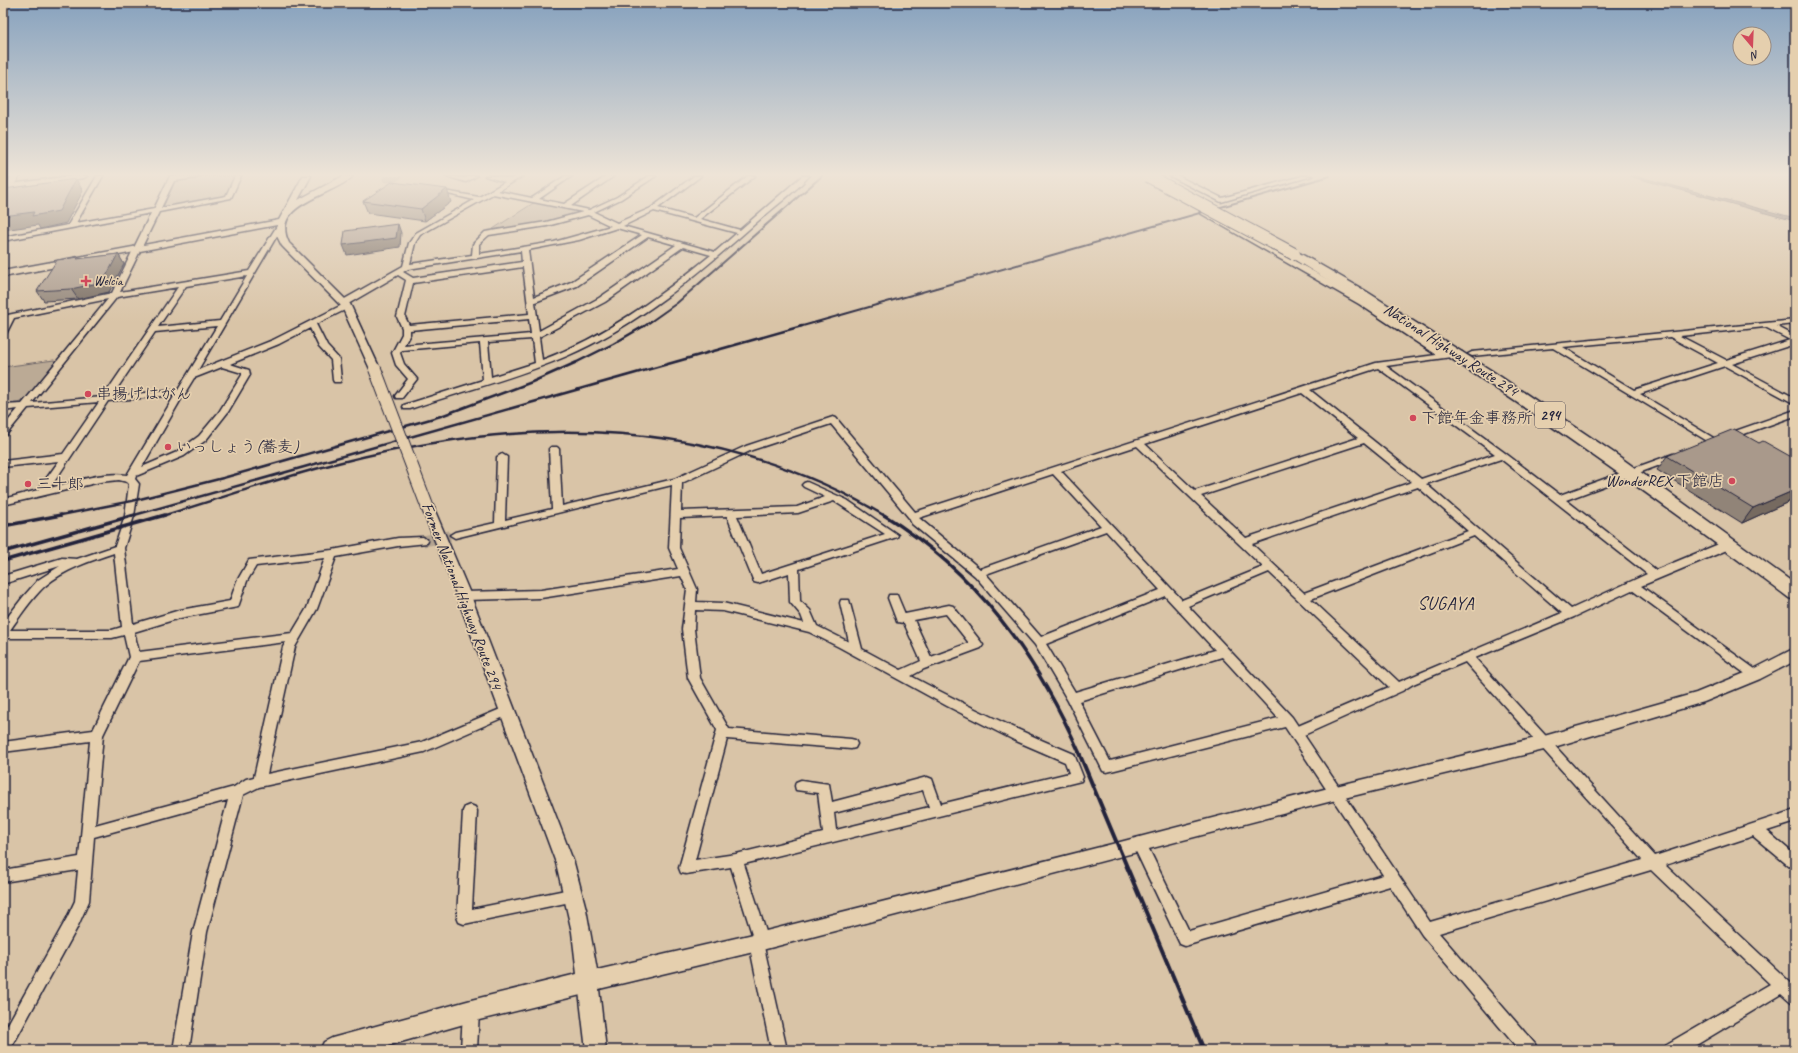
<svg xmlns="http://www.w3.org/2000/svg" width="1798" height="1053" font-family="Caveat,'Klee One',sans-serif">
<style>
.green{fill:#bbaa95;stroke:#6e6668}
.water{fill:#958880;stroke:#675f64}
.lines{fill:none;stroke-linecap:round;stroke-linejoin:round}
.river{fill:#958880;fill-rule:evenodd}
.minor-tunnel{stroke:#b4a491;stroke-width:11;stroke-dasharray:11 5.5;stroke-linecap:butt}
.minor-casing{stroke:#22223b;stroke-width:3}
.tertiary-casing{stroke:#22223b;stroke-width:3}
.secondary-casing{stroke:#22223b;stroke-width:3}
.trunk-casing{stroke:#22223b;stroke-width:3}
.minor{fill:#e5cfae;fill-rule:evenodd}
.tertiary{fill:#e5cfae;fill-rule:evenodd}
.secondary{fill:#e5cfae;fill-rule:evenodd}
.trunk{fill:#e5cfae;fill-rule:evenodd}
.rail-far3{stroke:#22223b;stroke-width:2}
.rail-far2{stroke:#22223b;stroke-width:2.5}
.rail-far1{stroke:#22223b;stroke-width:3.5}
.rail{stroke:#22223b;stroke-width:4}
.tertiary-bridge-casing{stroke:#22223b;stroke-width:14;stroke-linecap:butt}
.trunk-bridge-casing{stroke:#22223b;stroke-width:14;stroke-linecap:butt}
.tertiary-bridge{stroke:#e5cfae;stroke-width:12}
.trunk-bridge{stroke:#e5cfae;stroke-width:12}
.wall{fill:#918478;stroke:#22223b}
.shaded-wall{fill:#766b61;stroke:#22223b}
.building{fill:#a9998b;stroke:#22223b}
.poi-dot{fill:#d1495b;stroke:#e5cfae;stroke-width:1.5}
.labels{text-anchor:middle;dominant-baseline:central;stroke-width:3.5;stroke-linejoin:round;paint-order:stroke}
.far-poi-label{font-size:13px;fill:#22223b;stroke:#e5cfae;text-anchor:start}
.shield{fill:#e5cfae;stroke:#5c565e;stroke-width:1}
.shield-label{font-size:15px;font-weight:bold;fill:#22223b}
.street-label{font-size:16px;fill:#22223b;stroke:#e5cfae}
.poi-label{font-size:16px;fill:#22223b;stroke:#e5cfae;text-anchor:start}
.quarter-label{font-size:18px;letter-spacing:1px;fill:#22223b;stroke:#e5cfae}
</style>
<rect width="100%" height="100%" fill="#d9c4a7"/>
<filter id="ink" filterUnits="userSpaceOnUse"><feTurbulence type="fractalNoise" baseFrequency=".025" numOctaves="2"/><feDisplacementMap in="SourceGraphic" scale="8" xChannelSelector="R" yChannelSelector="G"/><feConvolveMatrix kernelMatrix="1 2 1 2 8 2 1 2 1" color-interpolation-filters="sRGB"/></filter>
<g filter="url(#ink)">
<g class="green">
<polygon points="202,176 235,176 227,195 223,197 167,207 163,207 176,180"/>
<polygon points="535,202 581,212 581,213 554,221 494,230 493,229"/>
<polygon points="54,360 56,361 26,399 18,403 3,404 3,367"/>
</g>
<polygon class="water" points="1629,176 1636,176 1795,218 1795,221"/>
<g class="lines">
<path class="river" d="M384,176H403C399,182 391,183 384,182L382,179Z"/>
<polyline class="minor-tunnel" points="423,541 455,535"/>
<g class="minor-casing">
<g id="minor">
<polygon points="71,176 87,176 84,178 10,188 7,186 10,184"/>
<path d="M97,176H103L76,223L154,209L170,176H199L196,178L174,181L161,208L226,196L235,176H241L231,198L159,212L120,292L249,271L280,221L285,222L198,370L273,340L342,305L340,303L341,301L403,266L409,243L416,233L474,200L444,193V191L479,197L505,182L485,176H496L510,179L516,176H523L498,191L532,198L565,176H572L539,199L564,204L607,176H614L571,206L589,210L617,197L649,176H656L621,199L594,212L617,223L651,208L694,176H701L658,208L694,218L748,176H755L700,219L740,230L802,176H809C794,193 774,207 757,222C700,273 638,325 567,356C517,378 462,391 410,409H404L403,407L404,405L483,380L480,343L402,350L400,353L404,364L417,379L402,398H396L395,396L408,379L396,365L392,353L402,334V328L397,317L406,280L398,275L348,304L350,306L349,308L316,324L327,346L339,359L341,380L340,382H334L333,380L331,360L319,347L310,328L279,344L230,364L249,370L250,375L228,412L206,440L184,456L136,476L135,479L139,484L134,516L124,548L133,624L180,610L230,601L237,581L249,560L332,550L398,538L423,537L428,541L427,543L398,546L336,557L317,609L295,647L267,774L422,742L503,708L507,706L511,708L513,711L511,714L424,752L259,787L243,795L207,932L189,1050H173L193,932L228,800L94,837L89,901L77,928L10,1050H3V1033L67,918L75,901L78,870L3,882V870L79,857L90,741L3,752V742L93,730L129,657L124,635L112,638H3V623L23,597L38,580L60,566L3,584V576L62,558L77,559L115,546L125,516L129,484L127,482L119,480L100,482L3,505V499L38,490L59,461L3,467V461L63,454L99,402L28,408L6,435L3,436V427L18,409L3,411V405L22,404L108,299L14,318L6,334H3V325L6,320H3V316L112,293L151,213L3,241V237L68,225ZM493,194L583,212L546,222L485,232L473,244L472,255L410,264L415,243L420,235ZM654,211L737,233L715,252L623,226ZM588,215L611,226L554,242L479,254V244L489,235L547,226ZM617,228L642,235L571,282L534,297L528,250L579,240ZM648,237L676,245L599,298L539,331L535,302L577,286ZM683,247L711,255C659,297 605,337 542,360L539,337L605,302ZM521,251L522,262L413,278L403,272L408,269ZM523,267L529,314L409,325L405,317L413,283ZM247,276L220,321L158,327L186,286ZM178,287L103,397L32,403L117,297ZM529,319L531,334L404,345L410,334V330ZM217,326L178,390L112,396L155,332ZM532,339L535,363L491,377L488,342ZM222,367L242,373V375L219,412L199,436L177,452L142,467L184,394L187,392L186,391L194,378ZM175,395L127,475C102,471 74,482 50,488L108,401ZM114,553L122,627L112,630H10C21,615 31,599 45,586C65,569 90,561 114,553ZM325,558L307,608L292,633L139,652L134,632L180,618L238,607L247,581L256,566ZM286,642L283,647L254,777L246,779L234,787L95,825L103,735L139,661Z"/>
<polygon points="446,176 465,178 469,176 477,176 466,182"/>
<polygon points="1170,176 1178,176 1222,198 1302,176 1312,176 1221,202"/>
<path d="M1200,211H1204L1365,300L1446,353L1462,352L1463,354L1459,356L1386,366L1505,453L1560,495L1673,454H1679L1681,456L1679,458L1566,500L1656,570L1726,541H1734L1735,544L1734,547L1641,586L1759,672L1761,675L1759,678L1755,680L1751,678L1632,590L1574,617L1475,658L1655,856L1795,810V822L1767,831L1795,855V869L1790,867L1753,836L1665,865L1795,987V1005L1790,1002L1781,994L1688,1050H1665L1667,1044L1770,984L1651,870L1439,933L1535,1044L1537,1050H1519L1422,935L1390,886L1185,946L1180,944L1133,845L1135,841L1140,839L1145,841L1189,931L1383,875L1285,727L1107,772L1103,771L1068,701L1035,645L975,576L912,524L909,518L831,424L752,450L682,483L681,511L797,507L825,497L804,487L802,485L804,483L807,482L847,500L898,535L897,537L799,569L800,601L810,610L817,626L849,642L840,603L841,600H849L862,649L901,670L921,661L904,623L897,622L896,619L888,598L889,595H897L905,614L949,605L953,606L981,642L983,645L981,648L924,669L911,676C965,705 1019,731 1074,754L1083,777L1081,781L1077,782L744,864L769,941L767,946L764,947L787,1050H771L749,943L751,938L753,937L731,867L686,874L681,873L679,868L717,730L688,678L682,629L687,589L681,576L541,598L464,600L460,599L459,596L460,593L464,592L541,590L678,569L669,548L672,485L455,538L450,535L455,532L495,523L497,457L502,454L507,457L505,520L552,509L549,449L551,447H557L559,449L562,506L674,479L746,446L833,417L836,418L915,512L1376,363L1436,355L1359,304L1200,213ZM1378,368L1495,454L1421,479L1310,390ZM1302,393L1358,438L1195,491L1145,444ZM1364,443L1412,482L1246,538L1201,496ZM1137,446L1263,567L1182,600L1061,471ZM1501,459L1647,574L1571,609L1426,484ZM1053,474L1101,526L980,569L919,518ZM1418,487L1468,531L1304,593L1252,544ZM834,501L885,534L761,574L737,516L798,513ZM727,516L754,582L758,583L789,573L790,602L801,615L804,623L723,603L696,602L697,589L679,548L680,518ZM1106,531L1160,590L1041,637L986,574ZM1474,536L1562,613L1399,682L1311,599ZM1269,572L1389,687L1298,726L1292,717L1188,606ZM1165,596L1215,650L1075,692L1046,644ZM695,610L723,611L809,632L839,647L947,706L1014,740L1065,762L1069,773L941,804L932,779L927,777L832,802L829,784L801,780L796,782L795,786L796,790L818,793L823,833L736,854L695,860L727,739L851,749L855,748L857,744L855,740L851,739L729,729L700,678L694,629ZM946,614L969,643L931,657L914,620ZM1222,657L1278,718L1110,761L1079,701ZM1465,662L1642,860L1430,922L1304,735L1402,691L1413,684ZM923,790L929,807L836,830L834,813Z"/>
<path d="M1795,320V324L1776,326L1795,336V344L1732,364L1795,398V404L1725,366L1640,394L1717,440L1719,442L1717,444L1714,445L1553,348L1472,356L1468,354L1472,352ZM1765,327L1790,340L1726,360L1680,336ZM1670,337L1718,363L1634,390L1563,347Z"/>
<polygon points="1795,410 1795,416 1730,439 1724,439 1722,437 1724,435"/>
<polygon points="470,805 475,807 477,811 472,909 575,888 580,890 582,895 580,900 464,924 459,922 457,917 463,811 465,807"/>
<polygon points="471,1003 476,1006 479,1011 477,1050 461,1050 463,1011 466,1006"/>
</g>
</g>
<g class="tertiary-casing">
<g id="tertiary">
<polygon points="12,176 20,176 6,197 3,198 3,189"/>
<path d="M303,176H311L298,200L343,176H353C334,196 269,203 289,243L350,304L380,369L379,371L375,372L370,369L342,307L282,246L277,236V225L3,277V271L279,220Z"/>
<polygon points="429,507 434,508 435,511 471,596 574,863 586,909 597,970 762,932 1120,842 1336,786 1544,736 1696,693 1750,671 1795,648 1795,661 1760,679 1704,702 1544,750 1336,800 762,950 599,989 606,1050 586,1050 572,932 556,863 457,596 423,511 424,508"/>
</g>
</g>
<g class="secondary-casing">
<polygon id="secondary" points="589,971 597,974 600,982 597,990 589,993 471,1022 373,1050 320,1050 324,1042 332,1038 471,1000"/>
</g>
<g class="trunk-casing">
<path id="trunk" d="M1294,250L1364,290L1492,371L1617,455L1795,584V600L1789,598C1627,476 1463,361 1290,257L1288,254L1290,251Z"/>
</g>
<use href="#minor" class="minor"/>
<use href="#tertiary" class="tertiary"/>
<use href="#secondary" class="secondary"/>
<use href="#trunk" class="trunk"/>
<g class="rail-far3">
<polyline points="643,327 677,303 822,176"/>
<polyline points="799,327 1330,176"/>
</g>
<g class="rail-far2">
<polyline points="56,516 132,501 223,478 441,416 532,382 577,362 613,344 644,326"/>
<polyline points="131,516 802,326"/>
<path d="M162,516C222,498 281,477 342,462C527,415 718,416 885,516"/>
</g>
<g class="rail-far1">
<path d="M884,515C977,573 1036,655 1080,754"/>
<polyline points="3,526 61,515"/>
<polyline points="3,552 135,515"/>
<polyline points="3,561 165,515"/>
</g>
<polyline class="rail" points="1079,753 1204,1050"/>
<g class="tertiary-bridge-casing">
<polyline id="tertiary-bridge" points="375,369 429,511"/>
</g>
<g class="trunk-bridge-casing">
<polyline id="trunk-bridge" points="1148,176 1294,254"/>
</g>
<use href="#tertiary-bridge" class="tertiary-bridge"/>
<use href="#trunk-bridge" class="trunk-bridge"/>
</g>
<g class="wall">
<polygon points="363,201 451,202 425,221 368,213"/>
<polygon points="118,254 124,264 109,292 78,299 44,301 37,291 79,257 80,259"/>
<polygon points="1759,443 1795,464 1795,499 1742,523 1657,470 1667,456"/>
</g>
<g class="shaded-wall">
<polygon points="76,179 83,191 66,223 40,229 38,225 3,230 3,216"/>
<polygon points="447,189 451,202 425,221 421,209"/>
<polygon points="398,224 401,233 400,247 347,255 343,245"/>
<polygon points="118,254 124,264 109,292 78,299 71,289"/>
<polygon points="1795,490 1795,499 1742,523 1753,508"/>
</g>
<g class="building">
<polygon points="76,179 59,211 32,216 34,212 3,216 3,190 4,189"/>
<polygon points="392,182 447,189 421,209 363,201"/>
<polygon points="398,224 396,238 343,245 345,231"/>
<polygon points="118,254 103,282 71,289 37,291 57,260 79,257 77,259"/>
<polygon points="1734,429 1759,443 1763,441 1795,459 1795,461 1792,463 1795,464 1795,490 1753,508 1667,456"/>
</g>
</g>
<linearGradient id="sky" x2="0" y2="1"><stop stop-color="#87a2be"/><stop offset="0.54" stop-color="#eee4d7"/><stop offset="1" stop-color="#eee4d7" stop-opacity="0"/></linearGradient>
<rect width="1798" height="323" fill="url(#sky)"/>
<g class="poi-dot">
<path d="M84 275h4v4h4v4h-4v4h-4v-4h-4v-4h4z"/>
<circle cx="88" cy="394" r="4"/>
<circle cx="1413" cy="418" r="4"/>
<circle cx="168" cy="447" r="4"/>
<circle cx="1732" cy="481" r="4"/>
<circle cx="28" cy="484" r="4"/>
</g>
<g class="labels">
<g class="far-poi-label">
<text x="94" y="281">Welcia</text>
</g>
<rect class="shield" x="1535" y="402" width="30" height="26" rx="3"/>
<g class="shield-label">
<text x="1550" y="415">294</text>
</g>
<g class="street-label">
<text transform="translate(1451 350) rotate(33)">National Highway Route 294</text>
<text transform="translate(462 596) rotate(69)">Former National Highway Route 294</text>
</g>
<g class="poi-label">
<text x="96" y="394">串揚げはがん</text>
<text x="1421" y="418">下館年金事務所</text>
<text x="176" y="447">いっしょう(蕎麦)</text>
<text x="1724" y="481" text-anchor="end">WonderREX 下館店</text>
<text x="36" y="484">三十郎</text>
</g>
<g class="quarter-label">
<text x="1446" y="603">SUGAYA</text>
</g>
</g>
<rect width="1798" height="1053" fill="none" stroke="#e5cfae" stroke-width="16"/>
<rect x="8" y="8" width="1782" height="1037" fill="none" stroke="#22223b" stroke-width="1.5" filter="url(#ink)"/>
<g transform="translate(1752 46) rotate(161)"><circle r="19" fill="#e5cfae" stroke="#978a80"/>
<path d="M0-3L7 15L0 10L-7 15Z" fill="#d1495b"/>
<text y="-6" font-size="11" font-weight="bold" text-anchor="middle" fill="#22223b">N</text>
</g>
</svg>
